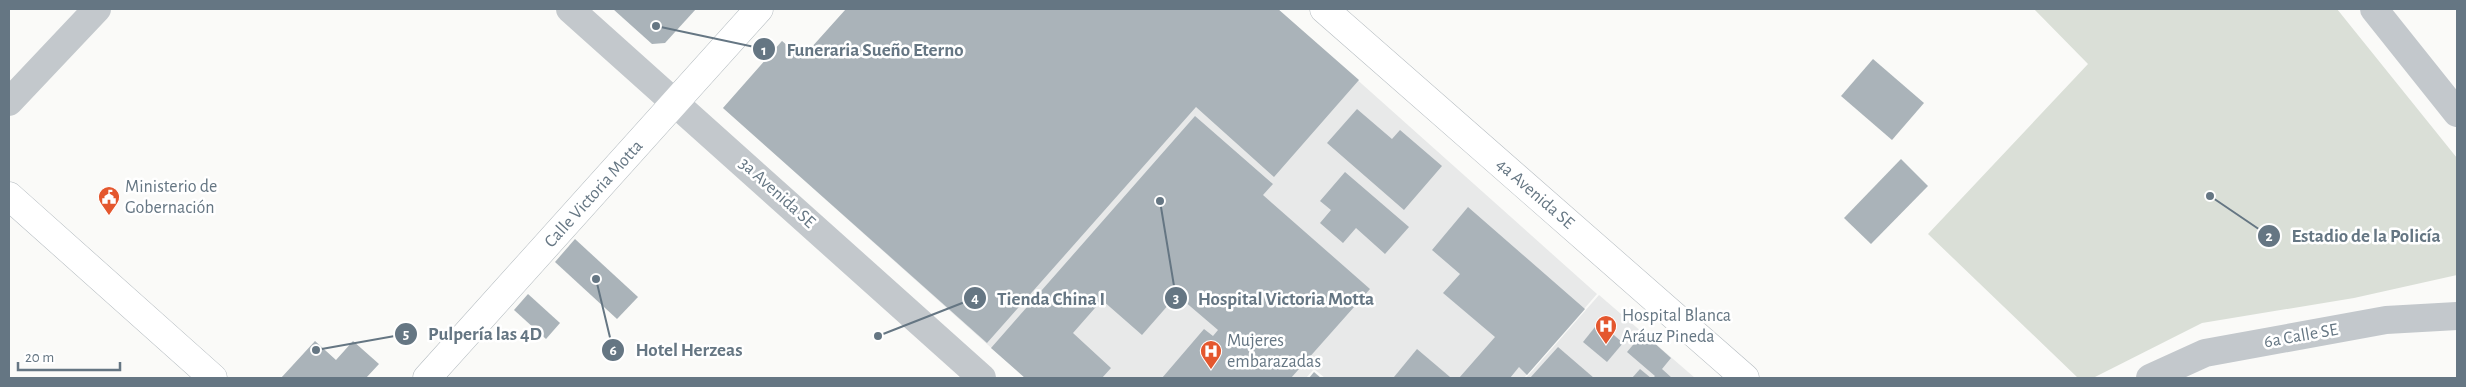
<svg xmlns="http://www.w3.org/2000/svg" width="2466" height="387" font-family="'Alegreya Sans',sans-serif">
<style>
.built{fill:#e8e9e9}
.pitch{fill:#dadfd7}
.building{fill:#aab3b9}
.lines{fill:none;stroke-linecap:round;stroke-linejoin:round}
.secondary-casing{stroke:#b3babf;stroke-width:29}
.street{stroke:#c3c8cc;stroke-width:28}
.secondary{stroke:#fff;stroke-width:28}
.labels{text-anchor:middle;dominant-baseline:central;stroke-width:5;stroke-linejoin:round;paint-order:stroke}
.poi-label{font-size:18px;fill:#657683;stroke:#fff;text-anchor:start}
.street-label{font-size:18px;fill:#657683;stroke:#fff}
.leader{fill:none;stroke:#657683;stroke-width:2}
.callout-dot{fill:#657683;stroke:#fff;stroke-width:2}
.mark-label{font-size:15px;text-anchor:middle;font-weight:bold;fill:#fff}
.callout-label{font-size:19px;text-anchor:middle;font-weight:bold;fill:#657683;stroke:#fff;stroke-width:5;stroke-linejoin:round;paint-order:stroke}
</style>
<rect width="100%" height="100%" fill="#fafaf8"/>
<g class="built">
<polygon points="846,9 1278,9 1597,294 1524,378 1325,378 1314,369 1306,378 1025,378 723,108 782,41 802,58"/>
<polygon points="1599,295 1643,333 1695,378 1526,378"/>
</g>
<polygon class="pitch" points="2034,9 2337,9 2457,158 2457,275 2354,298 2202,323 2093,378 2078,378 1928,234 2088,64"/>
<g class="building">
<polygon points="613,9 696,9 665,43 652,44"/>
<polygon points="846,9 1278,9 1359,80 1274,177 1196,107 987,343 723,108 782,41 802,58"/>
<polygon points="1873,59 1924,103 1892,140 1841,96"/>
<polygon points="1357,109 1392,139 1400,130 1442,166 1404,210 1327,143"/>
<polygon points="1195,116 1273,184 1263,195 1370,289 1291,378 1162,378 1204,329 1213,336 1218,330 1177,295 1142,335 1102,300 1073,333 1111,368 1102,378 1025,378 991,348"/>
<polygon points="1901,159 1928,186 1871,244 1844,218"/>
<polygon points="1345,172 1409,227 1385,254 1356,228 1343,243 1320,223 1331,210 1320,201"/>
<polygon points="1468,207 1585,309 1527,375 1519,367 1510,378 1459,378 1495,337 1443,293 1460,274 1432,250"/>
<polygon points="575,239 638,297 617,319 555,262"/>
<polygon points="528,294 560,323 546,339 514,310"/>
<polygon points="1599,322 1623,343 1607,362 1583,342"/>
<polygon points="1643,333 1671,358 1662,369 1672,378 1653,378 1655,376 1627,352"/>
<polygon points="315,341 336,360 353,341 379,364 366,378 281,378"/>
<polygon points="1558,347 1594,378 1530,378"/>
<polygon points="1417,349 1450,377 1449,378 1394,377"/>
<polygon points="1640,369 1651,378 1632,378"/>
<polygon points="1314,372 1321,378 1309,378"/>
</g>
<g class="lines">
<g class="secondary-casing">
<g id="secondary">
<polyline points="1324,9 1745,378"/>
<polyline points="9,196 213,378"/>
<polyline points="427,378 759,9"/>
</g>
</g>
<g class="street">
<polyline points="570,9 982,378"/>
<polyline points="2374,9 2457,113"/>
<polyline points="9,102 97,9"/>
<polyline points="2150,378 2205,353 2386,320 2457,316"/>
</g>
<use href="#secondary" class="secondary"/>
</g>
<defs>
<g id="civic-pin" transform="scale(1.125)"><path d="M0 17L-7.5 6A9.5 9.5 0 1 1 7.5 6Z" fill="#e4572e" stroke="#fff"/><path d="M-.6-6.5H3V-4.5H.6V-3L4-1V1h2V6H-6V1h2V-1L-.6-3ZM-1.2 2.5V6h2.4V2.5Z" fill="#fff"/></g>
<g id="hospital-pin" transform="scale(1.125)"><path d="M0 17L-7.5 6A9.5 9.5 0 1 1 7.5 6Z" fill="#e4572e" stroke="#fff"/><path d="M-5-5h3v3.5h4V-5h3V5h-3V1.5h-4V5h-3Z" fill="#fff"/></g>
</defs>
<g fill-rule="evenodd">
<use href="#civic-pin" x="109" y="197"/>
<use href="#hospital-pin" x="1606" y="326"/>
<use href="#hospital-pin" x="1211" y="351"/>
</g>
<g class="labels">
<g class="poi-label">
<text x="125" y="187">Ministerio de<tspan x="125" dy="21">Gobernación</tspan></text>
<text x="1622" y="316">Hospital Blanca<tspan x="1622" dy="21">Aráuz Pineda</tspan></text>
<text x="1227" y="341">Mujeres<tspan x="1227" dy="21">embarazadas</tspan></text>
</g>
<g class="street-label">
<text transform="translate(777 193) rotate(42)">3a Avenida SE</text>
<text transform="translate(594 194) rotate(-48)">Calle Victoria Motta</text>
<text transform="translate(1535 194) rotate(41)">4a Avenida SE</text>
<text transform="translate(2301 336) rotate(-10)">6a Calle SE</text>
</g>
</g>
<path class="leader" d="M656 26L764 49M2210 196L2269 236M1160 201L1176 298M878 336L975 298M316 350L406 334M596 279L613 350"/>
<g class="callout-dot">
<circle cx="656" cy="26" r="5"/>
<circle cx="2210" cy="196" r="5"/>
<circle cx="1160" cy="201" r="5"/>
<circle cx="878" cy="336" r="5"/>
<circle cx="316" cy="350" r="5"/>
<circle cx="596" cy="279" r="5"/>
<circle cx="764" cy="49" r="12"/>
<circle cx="2269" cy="236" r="12"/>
<circle cx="1176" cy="298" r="12"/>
<circle cx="975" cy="298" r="12"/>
<circle cx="406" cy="334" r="12"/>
<circle cx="613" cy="350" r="12"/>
</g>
<g class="mark-label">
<text x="764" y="55">1</text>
<text x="2269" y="241">2</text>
<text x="1176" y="303">3</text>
<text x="975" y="303">4</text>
<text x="406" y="339">5</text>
<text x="613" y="355">6</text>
</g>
<g class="callout-label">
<text x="875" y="56">Funeraria Sueño Eterno</text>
<text x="2366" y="242">Estadio de la Policía</text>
<text x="1286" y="305">Hospital Victoria Motta</text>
<text x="1051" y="305">Tienda China I</text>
<text x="485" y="340">Pulpería las 4D</text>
<text x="689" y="356">Hotel Herzeas</text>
</g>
<rect width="2466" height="387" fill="none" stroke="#657683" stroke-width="20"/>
<path d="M18 362v8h102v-8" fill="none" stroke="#657683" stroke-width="2.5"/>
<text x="25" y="362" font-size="15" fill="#657683" stroke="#ffffff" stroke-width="4" paint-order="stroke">20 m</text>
</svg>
